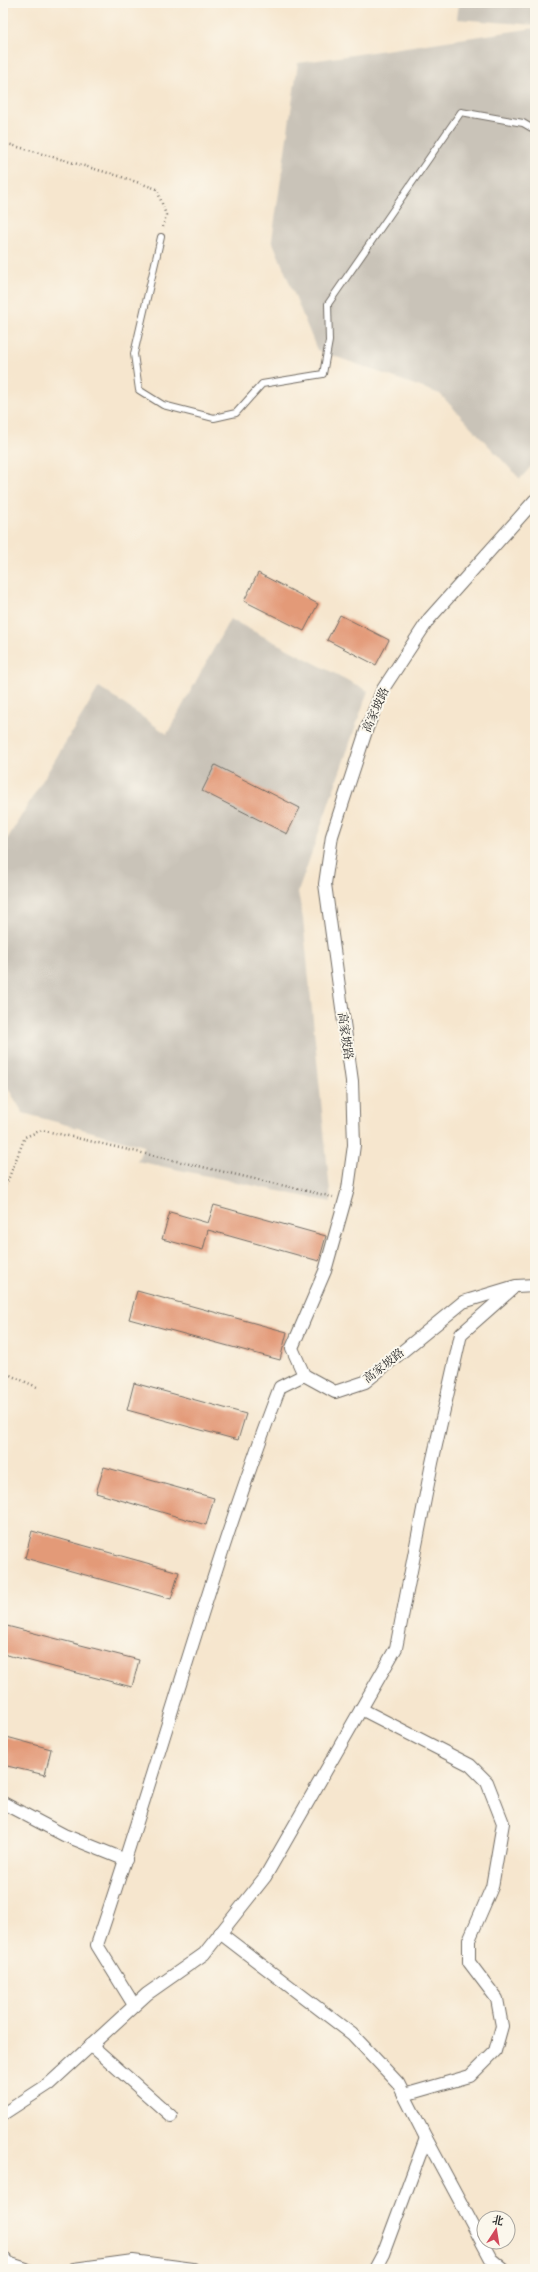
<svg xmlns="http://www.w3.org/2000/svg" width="538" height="2272" font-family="'IM FELL DW Pica','Noto Serif SC',serif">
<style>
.industrial{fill:#c9c3b8}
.building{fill:#e39a78}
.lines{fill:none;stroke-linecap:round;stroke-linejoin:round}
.lane-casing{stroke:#726c64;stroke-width:8}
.street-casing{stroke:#726c64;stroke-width:14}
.path{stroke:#726c64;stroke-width:2.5;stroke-dasharray:1 3;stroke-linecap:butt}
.lane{stroke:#fff;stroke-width:6}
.street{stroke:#fff;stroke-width:12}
.labels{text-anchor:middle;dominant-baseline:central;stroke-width:4;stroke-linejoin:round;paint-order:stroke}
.street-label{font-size:12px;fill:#2b2b2b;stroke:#fbf7ec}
</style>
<rect width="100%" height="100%" fill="#fbf7ec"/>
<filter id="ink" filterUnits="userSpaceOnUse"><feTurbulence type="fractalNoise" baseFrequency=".025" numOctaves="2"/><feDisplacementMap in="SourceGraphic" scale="8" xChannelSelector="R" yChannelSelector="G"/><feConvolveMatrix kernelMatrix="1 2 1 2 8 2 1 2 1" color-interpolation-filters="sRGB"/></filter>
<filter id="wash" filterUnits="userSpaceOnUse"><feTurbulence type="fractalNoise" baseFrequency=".012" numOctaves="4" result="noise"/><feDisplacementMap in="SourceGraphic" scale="16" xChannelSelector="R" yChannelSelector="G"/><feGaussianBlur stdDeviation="0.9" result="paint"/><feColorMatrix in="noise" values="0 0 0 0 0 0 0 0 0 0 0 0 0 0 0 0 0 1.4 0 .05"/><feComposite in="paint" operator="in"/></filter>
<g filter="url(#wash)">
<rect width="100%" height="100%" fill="#f6e6ce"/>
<g class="industrial">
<polygon points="459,3 535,3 535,25 457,19"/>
<polygon points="535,28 535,462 520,479 440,394 317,350 272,240 298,63"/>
<polygon points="230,619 368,691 298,892 303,919 331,1202 137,1161 144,1146 23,1113 3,1080 3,846 99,687 167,734"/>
</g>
<g id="blocks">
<g class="building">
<polygon points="258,573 318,604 304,631 244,601"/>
<polygon points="340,615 389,640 376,665 327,640"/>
<polygon points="215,765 300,808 287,834 202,791"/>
<polygon points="214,1205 326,1236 319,1261 208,1230 203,1250 162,1239 170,1212 208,1223"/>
<polygon points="137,1291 287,1332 280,1360 129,1319"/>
<polygon points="134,1383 246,1414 238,1440 127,1410"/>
<polygon points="104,1467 214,1498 206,1525 96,1493"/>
<polygon points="32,1531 179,1572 171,1599 25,1558"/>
<polygon points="3,1625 139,1660 132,1687 3,1654"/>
<polygon points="3,1736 51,1749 45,1775 3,1765"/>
</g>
</g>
</g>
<g filter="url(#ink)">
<use href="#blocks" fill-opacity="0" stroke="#726c64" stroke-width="1"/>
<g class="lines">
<g class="lane-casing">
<polyline id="lane" points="161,237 134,354 139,390 163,405 214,418 236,413 262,384 323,374 329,341 328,304 461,112 523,123 535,130"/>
</g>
<g class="street-casing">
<g id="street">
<polyline points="535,500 429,619 383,689 367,728 332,836 325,884 352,1081 354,1145 348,1189 325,1271 292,1348 304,1375 335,1392 365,1382 463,1302 516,1286 535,1285"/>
<polyline points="361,1709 470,1765 487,1782 503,1823 492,1887 469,1940 469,1962 497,1999 502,2026 495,2051 470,2076 404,2095"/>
<polyline points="3,1803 64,1835 126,1860"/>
<polyline points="220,1933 352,2034 398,2083 426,2138"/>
<path d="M134,2005L97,1945C160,1760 210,1570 280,1387L304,1375"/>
<polyline points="91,2045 171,2116"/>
<polyline points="3,2114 49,2084 147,1994 204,1954 265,1877 396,1648 432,1463 461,1334 512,1289"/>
<polyline points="3,2258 11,2264 26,2269"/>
<polyline points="74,2269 133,2261 193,2269"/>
<polyline points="375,2269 383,2254 426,2138 491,2259 503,2269"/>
</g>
</g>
<g class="path">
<polyline points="3,146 8,144 119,176 157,189 166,215 163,227"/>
<polyline points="3,1188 8,1180 25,1137 42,1130 333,1197"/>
<polyline points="3,1372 37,1387"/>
</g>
<use href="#lane" class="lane"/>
<use href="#street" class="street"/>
</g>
</g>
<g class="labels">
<g class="street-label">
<text transform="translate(376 710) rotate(-66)">高家坡路</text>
<text transform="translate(345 1036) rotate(82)">高家坡路</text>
<text transform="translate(384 1366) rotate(-38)">高家坡路</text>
</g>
</g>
<rect width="538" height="2272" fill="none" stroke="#fbf7ec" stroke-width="16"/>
<g transform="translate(496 2230) rotate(12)"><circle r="19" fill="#fbf7ec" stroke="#a8a59f"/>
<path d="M0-3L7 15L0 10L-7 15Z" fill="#d1495b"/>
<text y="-6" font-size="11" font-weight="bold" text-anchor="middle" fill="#2b2b2b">北</text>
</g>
</svg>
